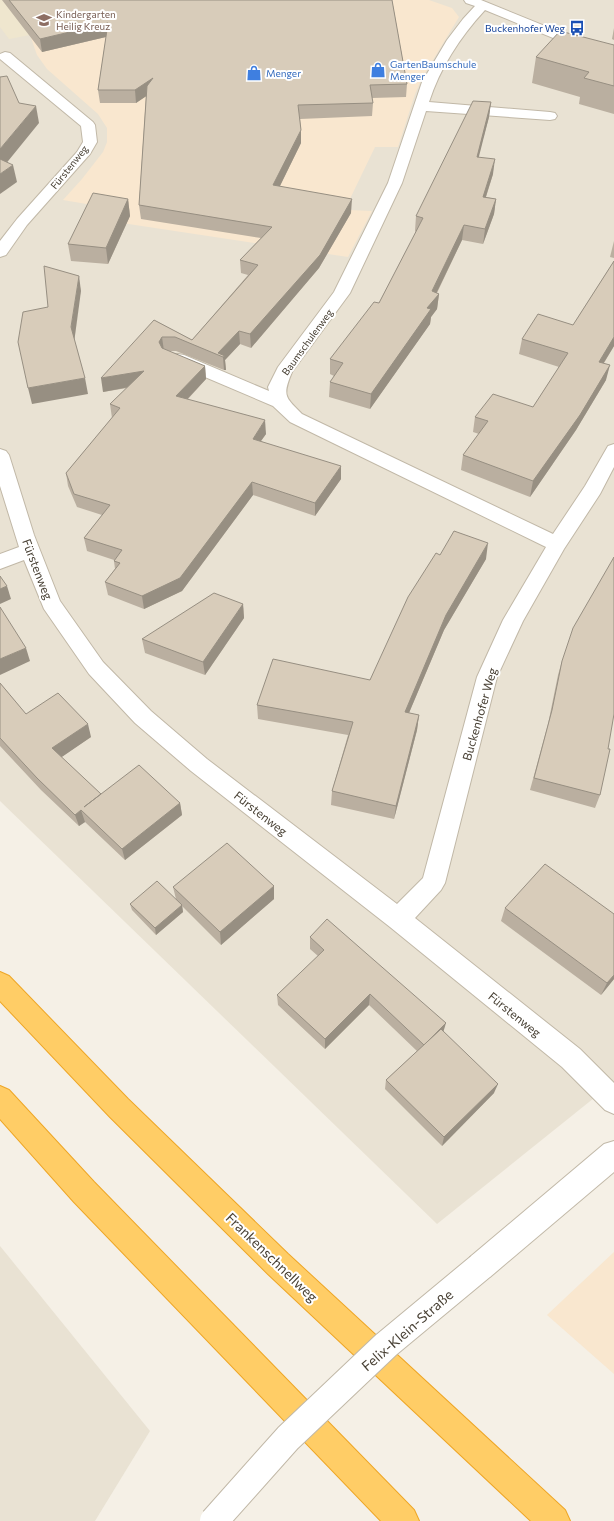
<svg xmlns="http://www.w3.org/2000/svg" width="614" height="1521" font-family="Commissioner,sans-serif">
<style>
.residential{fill:#e9e2d3}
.commercial{fill:#f9e7cf}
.education{fill:#efe6ce}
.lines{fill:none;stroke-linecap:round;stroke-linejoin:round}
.minor-casing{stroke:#c1b8a7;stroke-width:2}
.highway-casing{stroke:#eea626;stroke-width:2}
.minor{fill:#fff;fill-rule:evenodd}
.highway{fill:#ffcd66;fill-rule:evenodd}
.minor-bridge-casing{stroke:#c1b8a7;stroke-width:30;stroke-linecap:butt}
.minor-bridge{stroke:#fff;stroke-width:28}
.wall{fill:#baafa0}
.shaded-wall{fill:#978f82}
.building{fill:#d8ccba;stroke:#978f82}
.labels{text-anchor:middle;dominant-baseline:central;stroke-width:4;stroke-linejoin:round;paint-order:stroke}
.far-education-label{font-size:10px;fill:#785e54;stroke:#fff;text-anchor:start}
.far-transit-label{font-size:10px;fill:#164399;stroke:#fff;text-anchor:end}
.far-shop-label{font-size:10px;fill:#366cbe;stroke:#fff;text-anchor:start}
.far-street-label{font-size:10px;fill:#484034;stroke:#fff}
.street-label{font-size:12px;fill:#484034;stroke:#fff}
.near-street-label{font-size:14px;fill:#484034;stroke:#fff}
</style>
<rect width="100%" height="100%" fill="#f5f0e6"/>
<g class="residential">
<polygon points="0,0 614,0 614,1082 437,1224 0,801"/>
<polygon points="0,1246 150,1431 95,1521 0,1521"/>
</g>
<g class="commercial">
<polygon points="211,0 429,0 452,8 459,17 422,78 415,94 398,147 375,147 347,205 349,210 372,211 348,257 102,220 110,208 63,200 82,179 103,152 107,142 107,128 98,114 47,69 37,55 30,35"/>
<polygon points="614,1252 614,1374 547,1315"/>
</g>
<polygon class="education" points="0,0 135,0 30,35 9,39 0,27"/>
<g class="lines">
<g class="minor-casing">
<g id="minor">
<path d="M464,0H481L614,54V63L485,10C460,37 440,68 429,102L550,112L555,113L557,116L555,119L550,120L426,111L402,183L350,293L292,372C282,396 285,397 302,414L553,534L585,486L608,446L614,444V467L600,494L564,549L523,621L497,677L445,883L441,890L415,918L580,1049L614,1083V1114L605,1110L562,1067L390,927L191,771L135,723L89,674L44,609L24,560L0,569V554L19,547L0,486V449L6,451L9,455L34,535L60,601L103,662L151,711L207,759L397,904L423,878L477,677L503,620L546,547L290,422L273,406L172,363L170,359L172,355L178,354L184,355L269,391L268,387L278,367L334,292L388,183L422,82L447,40L463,19L475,6L466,3Z"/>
<polygon points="5,52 10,53 93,122 95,125 97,142 90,154 27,225 6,255 0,257 0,241 17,219 77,152 83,142 81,126 0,59 0,54"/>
<polygon points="614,1141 614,1172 490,1277 480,1281 470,1277 466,1267 470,1257 604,1144"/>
</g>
</g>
<g class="highway-casing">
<g id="highway">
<polygon points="0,972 9,976 128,1099 288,1254 565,1510 570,1521 531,1521 268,1274 110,1117 0,1001"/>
<polygon points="0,1086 9,1090 94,1182 414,1510 419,1521 381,1521 74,1202 0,1119"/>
</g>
</g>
<use href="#minor" class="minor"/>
<use href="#highway" class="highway"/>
<g class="minor-bridge-casing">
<polyline id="minor-bridge" points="214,1521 288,1438 386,1345 480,1267"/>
</g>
<use href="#minor-bridge" class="minor-bridge"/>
</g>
<g class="wall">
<polygon points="2,0 392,0 407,84 406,97 372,98 373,103 372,116 300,119 301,130 301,143 280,186 351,213 319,268 251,348 240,344 225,360 226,370 224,370 176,351 168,351 205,366 206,379 188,399 266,434 261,441 341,479 315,516 253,495 182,591 144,609 108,595 105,582 115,569 114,561 114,560 87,551 84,538 102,515 77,507 68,486 66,473 112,418 110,404 127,388 103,392 154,320 192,340 248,275 241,273 240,260 261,238 141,219 139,205 146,96 136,103 100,103 98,90 106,37 42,52"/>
<polygon points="614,28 614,40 612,39"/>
<polygon points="614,45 614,114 579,104 580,97 532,83 536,57"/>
<polygon points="491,102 489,117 478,157 493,174 486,197 496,199 494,214 483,244 462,240 437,293 439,294 437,309 431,317 430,324 370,409 329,397 330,382 334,376 330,374 330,359 379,303 416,232 415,231 416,216"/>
<polygon points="128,199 130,216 108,264 71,261 68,244"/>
<polygon points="614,241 614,258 610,257"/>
<polygon points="614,261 614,346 604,363 606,380 576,430 530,497 461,470 463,455 479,434 473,432 475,417 533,407 559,367 519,354 522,339 573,325"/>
<polygon points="440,555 486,559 444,630 409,713 419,715 417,730 394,819 331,805 332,791 348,735 258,719 257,705 370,680"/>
<polygon points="243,604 244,618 205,675 145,653 142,639"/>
<polygon points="562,661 600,795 595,808 530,790 548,724 558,675"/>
<polygon points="0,683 26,714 91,737 61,757 101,794 180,803 182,815 125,860 85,822 79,826 41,790 0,746"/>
<polygon points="274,886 274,899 221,945 182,906 183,912 156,935 132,910 130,904 176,899 173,887"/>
<polygon points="505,908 614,914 614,979 601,995 501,921"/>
<polygon points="310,937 444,1032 494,1093 442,1146 385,1089 386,1080 417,1051 369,1005 325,1049 278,1005 277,995 318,956 310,949"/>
</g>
<g class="shaded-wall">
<polygon points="108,23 110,36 42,52 40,39"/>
<polygon points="153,78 154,91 136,103 135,90"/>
<polygon points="491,102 489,117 475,172 477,157"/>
<polygon points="36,106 39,123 0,171 0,149"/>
<polygon points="301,130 301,143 274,198 273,185"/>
<polygon points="495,159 493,174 481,212 483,197"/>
<polygon points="13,165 17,182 0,194 0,174"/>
<polygon points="128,199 130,216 108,264 106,248"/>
<polygon points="352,199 351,213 319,268 251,348 250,334"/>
<polygon points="496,199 494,214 483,244 485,229"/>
<polygon points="464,225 462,240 433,300 439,294 437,309 431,317 430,324 370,409 371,394 427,308 432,291"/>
<polygon points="79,276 81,291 74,343 71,327"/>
<polygon points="239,331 240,344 225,360 226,370 224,370 223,357 218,353"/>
<polygon points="162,337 164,351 161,355 159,342"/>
<polygon points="614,337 614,346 595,377 599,362"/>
<polygon points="610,365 606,380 576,430 530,497 533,481"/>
<polygon points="205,366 206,379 178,409 176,396"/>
<polygon points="144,371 145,384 103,392 101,378"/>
<polygon points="85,378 88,394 32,404 28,388"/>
<polygon points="265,420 266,434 253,452 253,439"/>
<polygon points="341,466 341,479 315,516 315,503"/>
<polygon points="252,482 253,495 182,591 144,609 142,596"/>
<polygon points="488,543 486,559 444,630 403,727 405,712 446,615"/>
<polygon points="7,586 11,599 0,604 0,589"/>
<polygon points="243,604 244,618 205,675 203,662"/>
<polygon points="26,648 30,661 0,675 0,659"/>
<polygon points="419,715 417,730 394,819 396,806"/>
<polygon points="88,724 91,737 56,761 52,748"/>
<polygon points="180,803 182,815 125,860 122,849"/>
<polygon points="81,810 85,822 79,826 75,815"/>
<polygon points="274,886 274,899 221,945 220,932"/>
<polygon points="182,905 183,912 156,935 155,928"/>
<polygon points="614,975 614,979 601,995 607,983"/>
<polygon points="370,994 369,1005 325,1049 325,1039"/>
<polygon points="446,1023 443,1033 424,1045"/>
<polygon points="498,1084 494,1093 442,1146 444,1137"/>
</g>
<g class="building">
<polygon points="9,0 392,0 407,84 370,85 373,103 298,105 301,130 273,185 352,199 320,255 250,334 239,331 218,353 225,356 223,357 175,337 162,337 159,342 162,348 205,366 176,396 265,420 253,439 341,466 315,503 252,482 180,578 142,596 105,582 120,563 114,561 122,550 84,538 110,505 74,494 66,473 120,408 110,404 144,371 101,378 154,320 192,340 258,265 240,260 272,227 139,205 147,86 153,78 135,90 98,90 108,23 40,39"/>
<polygon points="560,31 614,45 614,86 584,78 589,72 536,57"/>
<polygon points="7,76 19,103 36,106 0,149 0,77"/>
<polygon points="473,101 491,102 477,157 495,159 483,197 496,199 485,229 464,225 432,291 439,294 427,308 431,309 371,394 330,382 343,363 330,359 374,302 379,303 423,218 416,216"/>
<polygon points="0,159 13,165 0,174"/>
<polygon points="93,193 128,199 106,248 68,244"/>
<polygon points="614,261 614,337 599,362 610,365 580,415 533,481 463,455 488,421 475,417 493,394 533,407 568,353 522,339 538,314 573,325"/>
<polygon points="44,266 79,276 71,327 85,378 28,388 18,342 23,312 48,307"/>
<polygon points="454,531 488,543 446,615 405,712 419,715 396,806 332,791 353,722 257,705 273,659 370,680 408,597 436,553 440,555"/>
<polygon points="614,557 614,714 608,749 610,749 600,795 534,778 552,710 562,661 573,628"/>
<polygon points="0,576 7,586 0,589"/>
<polygon points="214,593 243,604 203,662 142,639"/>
<polygon points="0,607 26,648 0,659"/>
<polygon points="0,683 26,714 58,693 88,724 52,748 101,794 84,807 139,765 180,803 122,849 81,810 75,815 37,778 0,738"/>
<polygon points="227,843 274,886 220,932 173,887"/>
<polygon points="545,864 614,914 614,975 607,983 505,908"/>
<polygon points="157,881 182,905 155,928 130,904"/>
<polygon points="327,919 446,1023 424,1045 370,994 325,1039 277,995 324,950 310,937"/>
<polygon points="441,1029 498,1084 444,1137 386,1080"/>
</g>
<defs>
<g id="school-bare" transform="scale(1.2)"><path d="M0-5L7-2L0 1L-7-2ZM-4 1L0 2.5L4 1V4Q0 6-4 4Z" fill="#8d6e63" stroke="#fff" stroke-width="2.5" paint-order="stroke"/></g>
<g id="bus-bare" transform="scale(1.2)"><path d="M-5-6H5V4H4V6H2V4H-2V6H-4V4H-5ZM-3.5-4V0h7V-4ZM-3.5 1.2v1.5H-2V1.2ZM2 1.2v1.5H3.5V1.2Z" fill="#1a4fb4" stroke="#fff" stroke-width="2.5" paint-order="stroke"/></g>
<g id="shop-bare" transform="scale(1.2)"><path d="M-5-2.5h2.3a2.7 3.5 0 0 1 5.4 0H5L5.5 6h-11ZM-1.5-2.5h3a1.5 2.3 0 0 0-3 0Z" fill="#3f7fe0" stroke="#fff" stroke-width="2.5" paint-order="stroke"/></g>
</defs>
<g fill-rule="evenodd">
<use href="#school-bare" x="44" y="20"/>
<use href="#bus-bare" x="577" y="28"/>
<use href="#shop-bare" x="378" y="70"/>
<use href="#shop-bare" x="254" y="73"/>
</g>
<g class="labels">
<g class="far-education-label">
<text x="56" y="14">Kindergarten<tspan x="56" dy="12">Heilig Kreuz</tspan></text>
</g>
<g class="far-transit-label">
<text x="565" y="28">Buckenhofer Weg</text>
</g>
<g class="far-shop-label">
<text x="390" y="64">GartenBaumschule<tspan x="390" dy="12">Menger</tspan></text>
<text x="266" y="73">Menger</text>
</g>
<g class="far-street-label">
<text transform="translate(69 167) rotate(-51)">Fürstenweg</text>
<text transform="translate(307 342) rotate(-54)">Baumschulenweg</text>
</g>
<g class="street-label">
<text transform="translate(38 569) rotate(69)">Fürstenweg</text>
<text transform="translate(479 714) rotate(-74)">Buckenhofer Weg</text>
<text transform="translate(261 813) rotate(38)">Fürstenweg</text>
<text transform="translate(515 1014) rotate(39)">Fürstenweg</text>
</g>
<g class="near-street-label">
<text transform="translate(272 1257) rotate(44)">Frankenschnellweg</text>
<text transform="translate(407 1330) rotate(-41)">Felix-Klein-Straße</text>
</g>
</g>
</svg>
